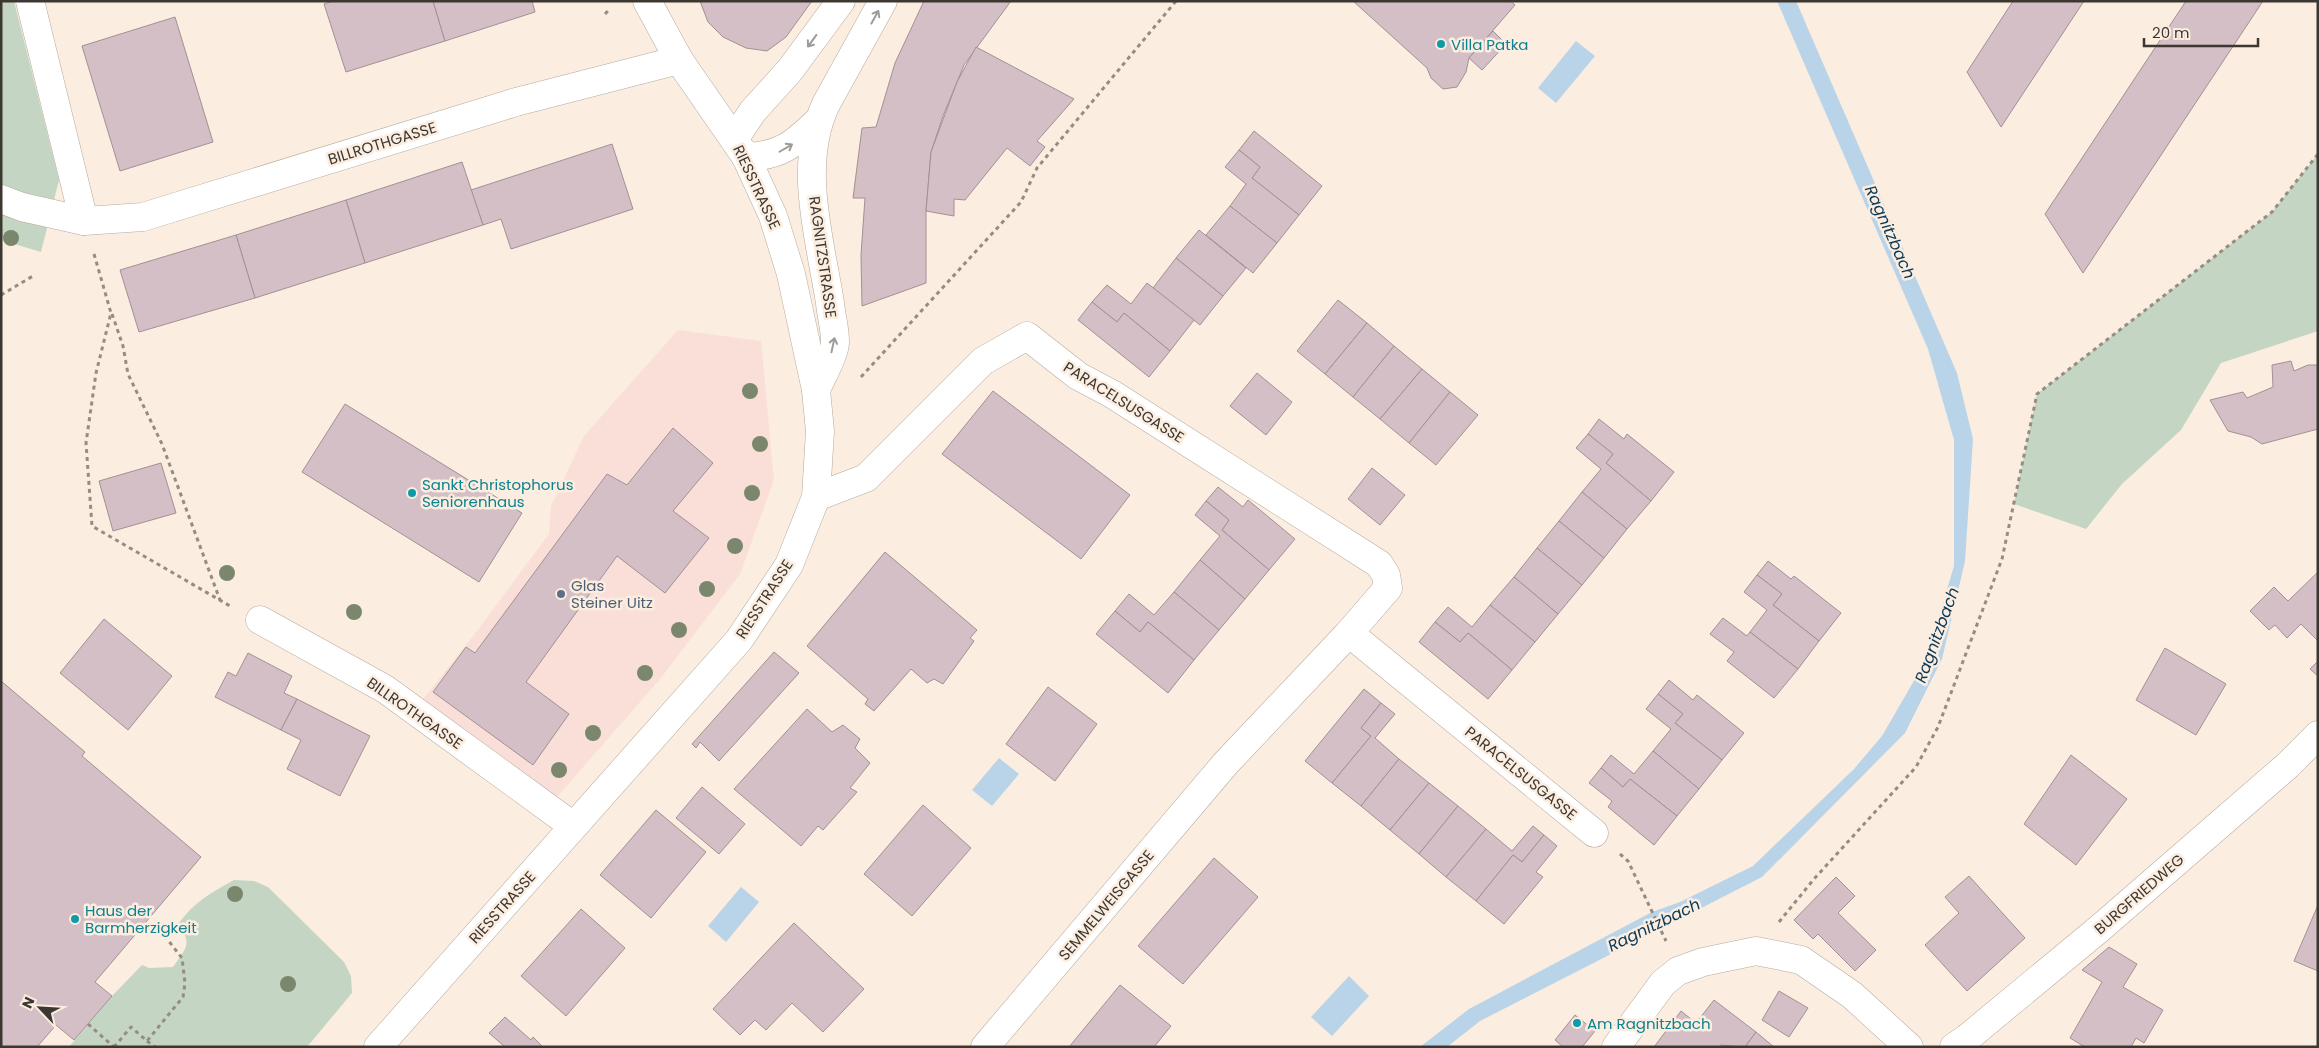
<svg xmlns="http://www.w3.org/2000/svg" width="2319" height="1048" font-family="Poppins,sans-serif">
<style>
.commercial{fill:#f9dfd8}
.green{fill:#c4d6c3}
.water{fill:#b9d4e9}
.building{fill:#d3bfc5;stroke:#a39095}
.lines{fill:none;stroke-linecap:round;stroke-linejoin:round}
.street-casing{stroke:#b7aa9d;stroke-width:29}
.secondary-casing{stroke:#b7aa9d;stroke-width:29}
.primary-casing{stroke:#b7aa9d;stroke-width:29}
.path{stroke:#958c82;stroke-width:3;stroke-dasharray:4 4;stroke-linecap:butt}
.street{stroke:#fff;stroke-width:28}
.secondary{stroke:#fff;stroke-width:28}
.primary{stroke:#fff;stroke-width:28}
.tree{fill:#7a876d}
.oneway{stroke:#9e9b98}
.culture-dot{fill:#0f9aa8;stroke:#fbeddf;stroke-width:2}
.service-dot{fill:#5c6f8a;stroke:#fbeddf;stroke-width:2}
.labels{text-anchor:middle;dominant-baseline:central;stroke-width:5;stroke-linejoin:round;paint-order:stroke}
.culture-label{font-size:15px;fill:#0d838f;stroke:#fbeddf;text-anchor:start}
.street-label{font-size:15px;fill:#3d3732;stroke:#fbeddf}
.service-label{font-size:15px;fill:#4e5e75;stroke:#fbeddf;text-anchor:start}
.water-label{font-size:16px;font-style:italic;fill:#0a3856;stroke:#fbeddf}
</style>
<rect width="100%" height="100%" fill="#fbeddf"/>
<polygon class="commercial" points="678,330 761,341 774,480 740,574 661,678 556,798 420,703 477,631 549,534 551,506 584,436"/>
<g class="green">
<polygon points="1,1 14,1 59,180 41,252 1,240"/>
<polygon points="2318,154 2318,331 2221,363 2181,430 2122,484 2086,529 2014,504 2037,394 2272,212"/>
<path d="M234,880L254,881L268,887L344,962L351,976L352,993L307,1047H69L112,996L142,965L149,968L173,967C187,946 192,946 179,923C193,903 212,892 234,880Z"/>
</g>
<g class="water">
<polygon points="1777,1 1796,1 1957,373 1973,439 1965,561 1942,659 1905,733 1762,877 1480,1021 1447,1047 1420,1047 1469,1009 1652,912 1680,902 1753,866 1854,769 1882,736 1926,660 1954,566 1954,440 1928,349"/>
<polygon points="1576,41 1595,56 1556,103 1538,88"/>
<polygon points="999,758 1019,774 992,806 972,790"/>
<polygon points="741,887 759,902 726,942 708,926"/>
<polygon points="1349,976 1369,996 1332,1036 1311,1017"/>
</g>
<g class="building">
<polygon points="333,1 433,1 445,41 346,72 324,4"/>
<polygon points="433,1 532,1 535,12 445,41"/>
<polygon points="700,1 812,1 786,37 767,51 746,48 723,37 708,22"/>
<polygon points="924,1 1011,1 964,65 943,116 931,152 926,211 926,283 862,306 861,255 865,198 853,198 862,128 876,127 895,63"/>
<polygon points="1353,1 1510,1 1515,5 1469,58 1466,72 1457,87 1443,89 1431,78 1427,68"/>
<polygon points="2013,1 2084,1 2001,127 1967,72"/>
<polygon points="2186,1 2263,1 2083,273 2045,214"/>
<polygon points="175,17 213,142 120,171 82,46"/>
<polygon points="1493,31 1506,44 1482,70 1469,58"/>
<polygon points="976,47 1074,99 1037,141 1045,147 1030,166 1007,148 965,200 954,199 954,216 926,211 931,152 957,82"/>
<polygon points="1254,131 1322,186 1299,215 1252,178 1260,167 1239,150"/>
<polygon points="612,144 633,209 511,249 501,219 483,225 471,190"/>
<polygon points="1239,150 1260,167 1252,178 1299,215 1277,243 1230,206 1246,184 1225,167"/>
<polygon points="462,162 483,225 365,263 346,200"/>
<polygon points="346,200 365,263 255,298 236,235"/>
<polygon points="1230,206 1277,243 1253,273 1206,235"/>
<polygon points="1199,230 1246,268 1223,296 1176,258"/>
<polygon points="236,235 255,298 139,332 120,270"/>
<polygon points="1176,258 1223,296 1200,325 1153,288"/>
<polygon points="1147,283 1194,320 1170,351 1124,313 1117,322 1092,302 1107,285 1131,304"/>
<polygon points="1338,300 1367,323 1325,374 1297,351"/>
<polygon points="1092,302 1117,322 1124,313 1170,351 1149,377 1078,320"/>
<polygon points="1367,323 1394,346 1353,397 1325,374"/>
<polygon points="1394,346 1422,369 1380,419 1353,397"/>
<polygon points="2291,361 2294,371 2308,365 2318,365 2318,429 2262,444 2251,437 2228,431 2210,400 2243,392 2247,398 2273,387 2272,365"/>
<polygon points="1422,369 1450,392 1409,443 1380,419"/>
<polygon points="1257,373 1292,402 1266,435 1230,406"/>
<polygon points="993,391 1130,495 1081,559 942,454"/>
<polygon points="1450,392 1478,415 1436,465 1409,443"/>
<polygon points="345,404 522,513 479,582 302,472"/>
<polygon points="1599,419 1624,439 1627,434 1674,472 1651,501 1606,463 1613,454 1588,434"/>
<polygon points="673,428 713,463 673,511 709,538 665,593 617,556 526,682 569,714 533,765 433,692 466,647 475,653 607,474 627,485"/>
<polygon points="1588,434 1613,454 1606,463 1651,501 1627,529 1582,492 1601,469 1576,448"/>
<polygon points="161,463 176,513 113,531 99,481"/>
<polygon points="1372,468 1405,495 1380,525 1348,499"/>
<polygon points="1218,487 1243,507 1248,500 1295,539 1269,570 1222,530 1229,520 1206,501"/>
<polygon points="1582,492 1627,529 1604,558 1559,521"/>
<polygon points="1206,501 1229,520 1222,530 1269,570 1245,599 1200,560 1220,536 1195,515"/>
<polygon points="1559,521 1604,558 1582,585 1537,548"/>
<polygon points="1537,548 1582,585 1558,614 1514,577"/>
<polygon points="885,552 977,630 970,638 974,641 943,684 934,679 927,683 911,669 874,711 865,704 868,699 807,646"/>
<polygon points="1200,560 1245,599 1219,630 1174,592"/>
<polygon points="1768,561 1791,579 1794,576 1841,613 1819,641 1773,605 1782,594 1757,575"/>
<polygon points="2318,572 2318,641 2301,624 2287,638 2275,625 2269,630 2250,611 2274,587 2288,601"/>
<polygon points="1757,575 1782,594 1773,605 1819,641 1798,669 1750,632 1767,610 1744,592"/>
<polygon points="1514,577 1558,614 1535,642 1490,605"/>
<polygon points="1174,592 1219,630 1194,660 1148,622 1140,632 1115,611 1129,594 1154,615"/>
<polygon points="1490,605 1535,642 1512,670 1468,633 1460,642 1435,622 1448,607 1472,627"/>
<polygon points="1115,611 1140,632 1148,622 1194,660 1168,693 1096,634"/>
<polygon points="1723,618 1747,636 1750,632 1798,669 1774,698 1727,661 1734,652 1710,634"/>
<polygon points="104,619 172,676 128,730 60,673"/>
<polygon points="1435,622 1460,642 1468,633 1512,670 1488,699 1419,642"/>
<polygon points="2165,648 2226,684 2196,735 2136,700"/>
<polygon points="774,652 799,673 719,761 700,742 696,748 692,744"/>
<polygon points="248,653 292,676 284,693 297,699 281,730 215,697 228,672 236,676"/>
<polygon points="2318,661 2318,676 2310,669"/>
<polygon points="1669,680 1693,700 1697,695 1744,733 1722,760 1675,723 1683,714 1658,694"/>
<polygon points="1,681 85,752 82,756 201,857 95,982 112,996 74,1040 56,1025 37,1047 1,1047"/>
<polygon points="1048,687 1097,724 1055,781 1006,744"/>
<polygon points="1364,689 1381,703 1361,728 1371,736 1332,783 1305,761"/>
<polygon points="1658,694 1683,714 1675,723 1722,760 1699,789 1653,751 1671,729 1646,709"/>
<polygon points="297,699 370,736 340,796 287,769 301,740 281,730"/>
<polygon points="1381,703 1395,714 1375,738 1399,759 1361,806 1332,783 1371,736 1361,728"/>
<polygon points="807,709 832,732 843,725 860,739 855,748 870,763 850,788 857,792 823,830 818,826 801,846 734,789"/>
<polygon points="1653,751 1699,789 1677,816 1630,779 1623,787 1601,768 1611,755 1634,774"/>
<polygon points="2071,755 2127,799 2076,865 2024,824"/>
<polygon points="1399,759 1429,783 1390,830 1361,806"/>
<polygon points="1601,768 1623,787 1630,779 1677,816 1654,845 1608,807 1612,801 1589,783"/>
<polygon points="1429,783 1458,806 1419,854 1390,830"/>
<polygon points="702,787 745,824 719,854 676,818"/>
<polygon points="923,805 971,848 912,916 864,874"/>
<polygon points="1458,806 1486,829 1446,877 1419,854"/>
<polygon points="656,810 706,852 651,918 600,875"/>
<polygon points="1533,826 1544,835 1522,862 1513,855 1476,901 1446,877 1486,829 1512,851"/>
<polygon points="1544,835 1557,846 1536,872 1543,877 1504,924 1476,901 1513,855 1522,862"/>
<polygon points="1214,858 1258,897 1183,984 1138,946"/>
<polygon points="1969,876 2025,938 1967,991 1925,945 1959,913 1945,897"/>
<polygon points="1836,877 1855,896 1838,913 1876,950 1855,971 1818,934 1813,939 1794,920"/>
<polygon points="2318,905 2318,971 2294,961"/>
<polygon points="581,909 625,948 566,1016 521,976"/>
<polygon points="794,923 864,989 823,1032 792,1003 766,1030 755,1020 740,1035 713,1009"/>
<polygon points="2109,947 2137,964 2123,987 2163,1010 2144,1043 2136,1038 2131,1047 2085,1047 2070,1038 2102,982 2082,970"/>
<polygon points="1120,985 1171,1026 1154,1047 1069,1047"/>
<polygon points="1779,991 1808,1008 1789,1037 1762,1020"/>
<polygon points="1714,1000 1756,1032 1745,1047 1721,1045 1719,1047 1654,1047 1681,1011 1696,1023"/>
<polygon points="1575,1015 1595,1031 1582,1047 1563,1047 1555,1040"/>
<polygon points="505,1017 531,1040 533,1037 543,1047 505,1047 489,1033"/>
<polygon points="1756,1032 1774,1047 1745,1047"/>
</g>
<g class="lines">
<g class="street-casing">
<g id="street">
<polyline points="30,1 84,221"/>
<polyline points="1,199 22,207 84,221 143,217 516,102 679,60"/>
<polyline points="816,497 866,478 983,361 1027,336 1078,376 1112,394 1379,564 1386,575 1388,588 1349,633 1594,833"/>
<polyline points="260,620 385,689 573,826"/>
<polyline points="985,1047 1226,763 1349,633"/>
<polyline points="1616,1047 1663,983 1678,971 1703,962 1756,951 1801,960 1852,995 1909,1047"/>
<polyline points="1954,1047 1966,1039 2099,929 2288,765 2318,735"/>
</g>
</g>
<g class="secondary-casing">
<g id="secondary">
<polyline points="735,138 753,111 790,70 841,1"/>
<path d="M746,157C781,156 794,144 818,121"/>
<path d="M816,390C821,378 836,352 835,341C835,328 831,315 830,303C820,239 797,165 826,104L883,1"/>
</g>
</g>
<g class="primary-casing">
<polyline id="primary" points="378,1047 739,640 789,565 816,497 820,431 816,390 791,274 773,216 746,157 679,60 647,1"/>
</g>
<g class="path">
<polyline points="605,14 608,11"/>
<polyline points="94,254 111,313 96,373 86,443 92,526 230,606"/>
<polyline points="1,295 33,276"/>
<polyline points="112,314 123,346 128,374 162,444 220,600"/>
<polyline points="861,377 1021,202 1037,168 1176,1"/>
<polyline points="1620,854 1628,861 1666,941"/>
<polyline points="1779,922 1814,879 1916,767 1938,727 2002,559 2037,394 2272,212 2318,154"/>
<polyline points="88,1024 114,1047"/>
<polyline points="147,1041 155,1047"/>
<polyline points="114,1047 131,1027 147,1041 183,997 185,983 182,958 160,930"/>
</g>
<use href="#street" class="street"/>
<use href="#secondary" class="secondary"/>
<use href="#primary" class="primary"/>
</g>
<g class="tree">
<circle cx="11" cy="238" r="8"/>
<circle cx="750" cy="391" r="8"/>
<circle cx="760" cy="444" r="8"/>
<circle cx="752" cy="493" r="8"/>
<circle cx="735" cy="546" r="8"/>
<circle cx="227" cy="573" r="8"/>
<circle cx="707" cy="589" r="8"/>
<circle cx="354" cy="612" r="8"/>
<circle cx="679" cy="630" r="8"/>
<circle cx="645" cy="673" r="8"/>
<circle cx="593" cy="733" r="8"/>
<circle cx="559" cy="770" r="8"/>
<circle cx="235" cy="894" r="8"/>
<circle cx="288" cy="984" r="8"/>
</g>
<defs><path id="oneway-shaft" d="M-6 0H5M1.5-3L5.5 0L1.5 3" fill="none" stroke-width="1.6" stroke-linecap="round" stroke-linejoin="round" transform="scale(1.25)"/></defs>
<g class="oneway">
<use href="#oneway-shaft" transform="translate(875 17) rotate(-61)"/>
<use href="#oneway-shaft" transform="translate(812 41) rotate(126)"/>
<use href="#oneway-shaft" transform="translate(786 148) rotate(-30)"/>
<use href="#oneway-shaft" transform="translate(833 345) rotate(-78)"/>
</g>
<g class="culture-dot">
<circle cx="1441" cy="44" r="5"/>
<circle cx="412" cy="493" r="5"/>
<circle cx="75" cy="919" r="5"/>
<circle cx="1577" cy="1023" r="5"/>
</g>
<circle class="service-dot" cx="561" cy="594" r="5"/>
<g class="labels">
<g class="culture-label">
<text x="1451" y="44">Villa Patka</text>
<text x="422" y="484">Sankt Christophorus<tspan x="422" dy="17">Seniorenhaus</tspan></text>
<text x="85" y="910">Haus der<tspan x="85" dy="17">Barmherzigkeit</tspan></text>
<text x="1587" y="1023">Am Ragnitzbach</text>
</g>
<g class="street-label">
<text transform="translate(382 143) rotate(-17)">BILLROTHGASSE</text>
<text transform="translate(757 187) rotate(65)">RIESSTRASSE</text>
<text transform="translate(823 257) rotate(82)">RAGNITZSTRASSE</text>
<text transform="translate(1124 402) rotate(32)">PARACELSUSGASSE</text>
<text transform="translate(764 599) rotate(-57)">RIESSTRASSE</text>
<text transform="translate(415 713) rotate(35)">BILLROTHGASSE</text>
<text transform="translate(1521 773) rotate(39)">PARACELSUSGASSE</text>
<text transform="translate(2139 894) rotate(-41)">BURGFRIEDWEG</text>
<text transform="translate(1106 905) rotate(-50)">SEMMELWEISGASSE</text>
<text transform="translate(502 907) rotate(-48)">RIESSTRASSE</text>
</g>
<g class="service-label">
<text x="571" y="585">Glas<tspan x="571" dy="17">Steiner Uitz</tspan></text>
</g>
<g class="water-label">
<text transform="translate(1890 232) rotate(66)">Ragnitzbach</text>
<text transform="translate(1937 635) rotate(-70)">Ragnitzbach</text>
<text transform="translate(1654 925) rotate(-26)">Ragnitzbach</text>
</g>
</g>
<rect width="2319" height="1048" fill="none" stroke="#3d3732" stroke-width="5"/>
<g transform="translate(40 1008) rotate(295)" stroke="#fbeddf" stroke-width="4" paint-order="stroke">
<path d="M0-4L9 19L0 12L-9 19Z" fill="#3d3732"/>
<text y="-8" font-size="14" font-weight="bold" text-anchor="middle" fill="#3d3732">N</text>
</g>
<path d="M2144 38v8h114v-8" fill="none" stroke="#3d3732" stroke-width="2.5"/>
<text x="2152" y="38" font-size="15" fill="#3d3732" stroke="#fbeddf" stroke-width="4" paint-order="stroke">20 m</text>
</svg>
